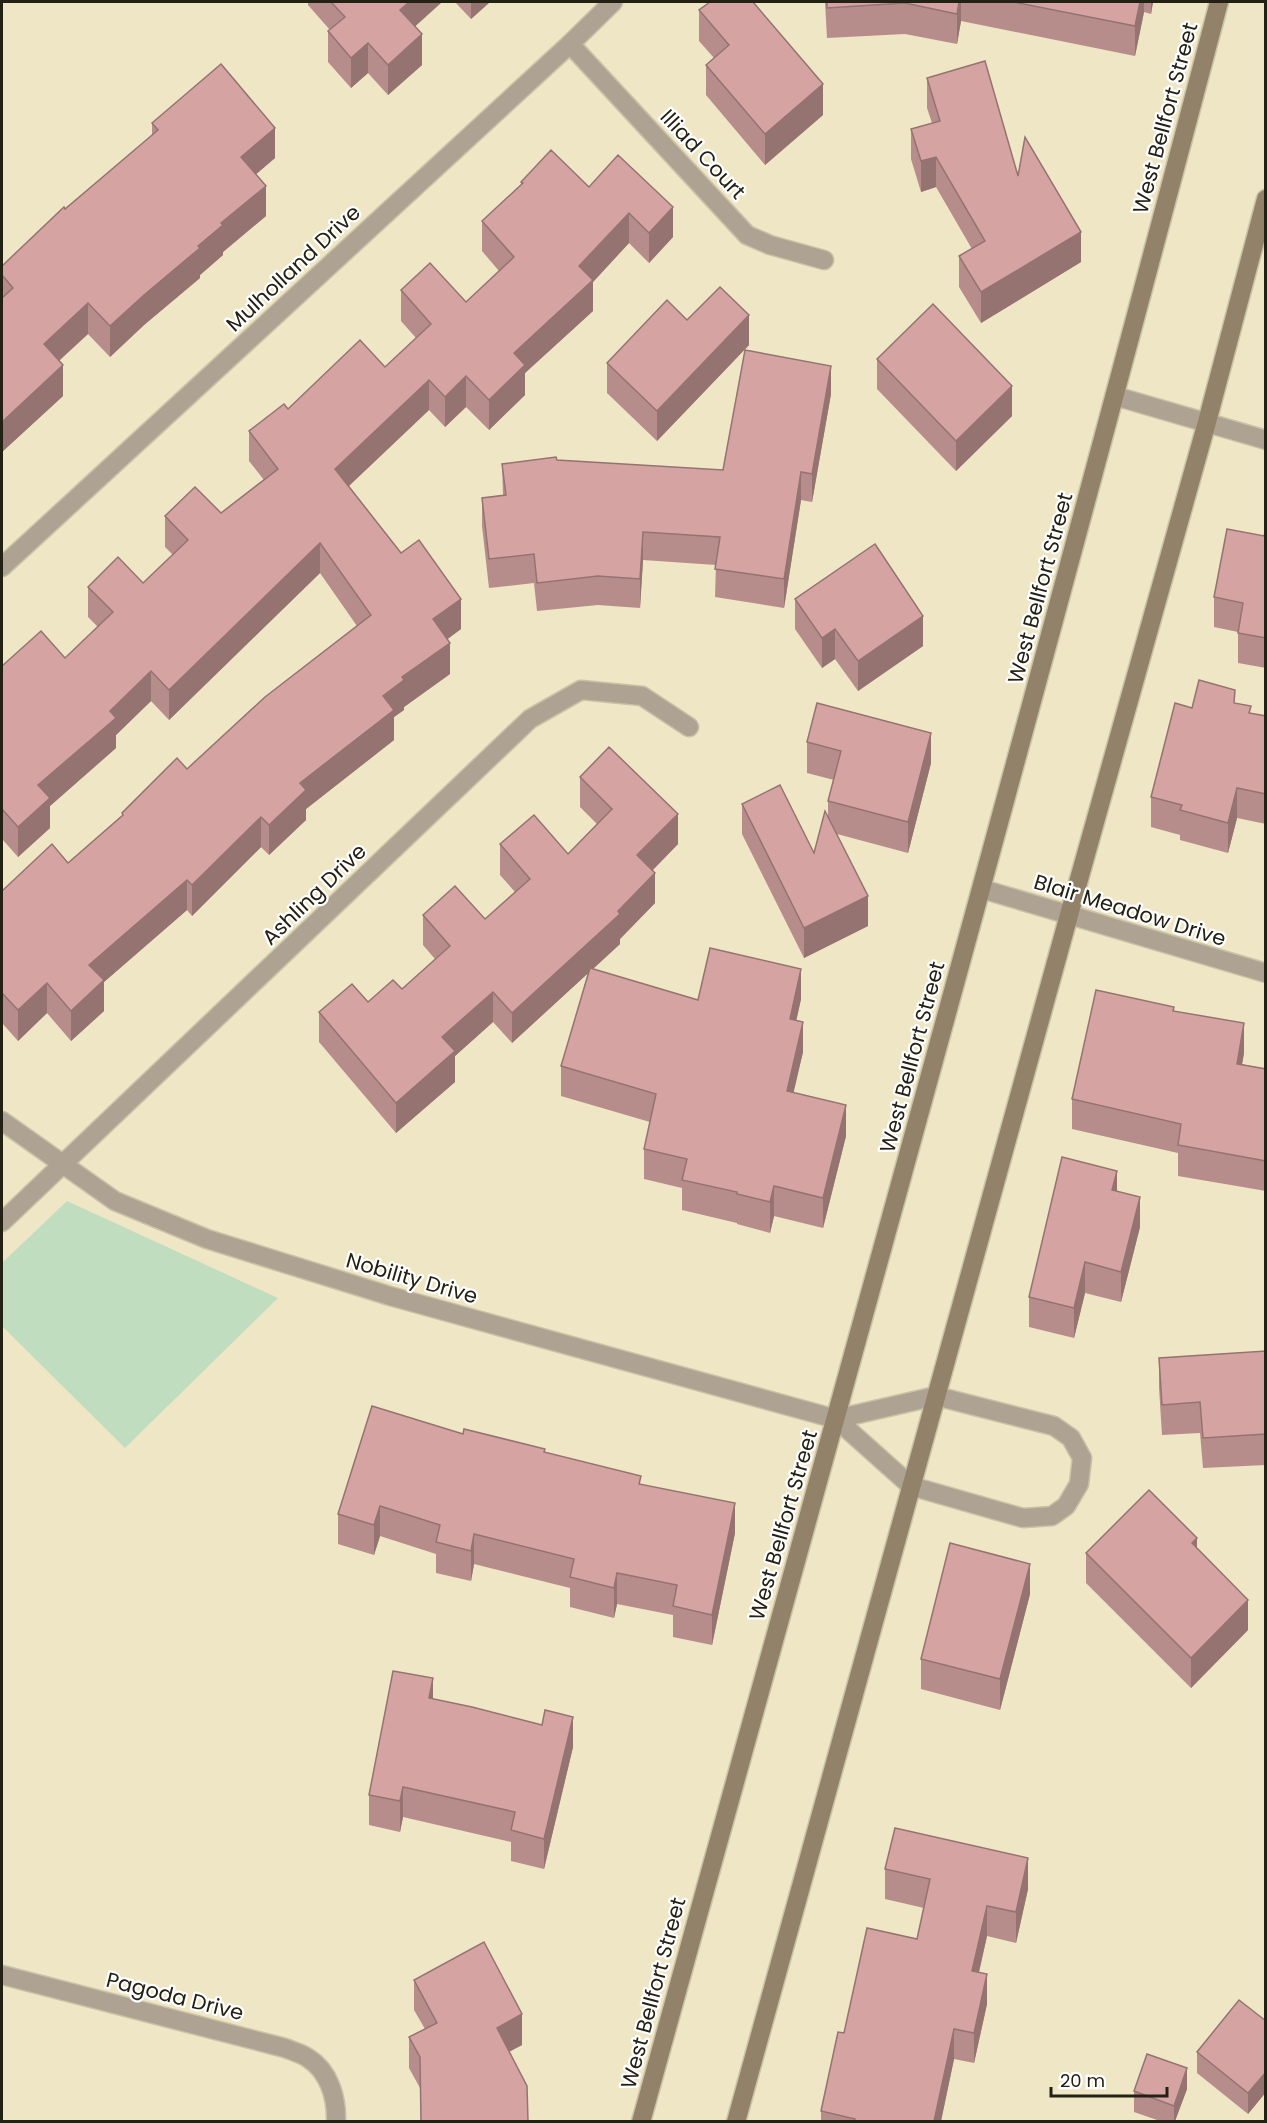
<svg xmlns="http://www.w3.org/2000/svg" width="1267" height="2123" font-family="Poppins,sans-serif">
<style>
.green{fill:#c1ddbf}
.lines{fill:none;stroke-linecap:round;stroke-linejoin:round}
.minor-casing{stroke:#c9c2a5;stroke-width:21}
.secondary-casing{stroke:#c9c2a5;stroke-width:21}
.minor{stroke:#aea393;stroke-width:18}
.secondary{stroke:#92826a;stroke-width:18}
.wall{fill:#b78d8b}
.shaded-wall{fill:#957371}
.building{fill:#d5a4a2;stroke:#957371;stroke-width:1.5}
.labels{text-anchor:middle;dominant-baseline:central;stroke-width:4.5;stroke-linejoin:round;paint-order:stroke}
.street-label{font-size:21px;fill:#232014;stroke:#fff}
</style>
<rect width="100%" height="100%" fill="#eee6c5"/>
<polygon class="green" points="67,1201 278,1298 125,1448 2,1326 2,1263"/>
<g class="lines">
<g class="minor-casing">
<g id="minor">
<polyline points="570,44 747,235 770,245 824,260"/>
<polyline points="1115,396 1266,440"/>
<polyline points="2,567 570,44 613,2"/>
<polyline points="982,889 1266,973"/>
<polyline points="2,1121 115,1201 207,1239 390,1296 836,1419 911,1486 1023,1518 1052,1516 1066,1506 1079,1484 1082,1458 1071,1438 1054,1426 936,1396 836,1419"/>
<polyline points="2,1222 530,719 581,690 642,696 689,727"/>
<path d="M2,1975L285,2048C292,2051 301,2053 308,2058C329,2071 337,2098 336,2122"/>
</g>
</g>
<g class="secondary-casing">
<g id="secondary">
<path d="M641,2122C836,1416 1033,710 1219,2"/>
<polyline points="736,2122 1069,915 1207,422 1266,199"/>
</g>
</g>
<use href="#minor" class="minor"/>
<use href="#secondary" class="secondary"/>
</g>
<g class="wall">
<polygon points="308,2 442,2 415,26 422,65 388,95 368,73 351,88 328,62 328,31 330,30 308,5"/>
<polygon points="455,2 490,2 471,19"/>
<polygon points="825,2 1153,2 1151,14 1144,12 1135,56 961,21 957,44 905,34 827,38"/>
<polygon points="699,10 823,115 765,165 706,95 706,65 714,58 699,41"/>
<polygon points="927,78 1018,176 1081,262 981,323 959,287 959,256 972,249 936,187 921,192 911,159 911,129 932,123 927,108"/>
<polygon points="152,123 275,158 256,174 266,216 223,252 223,255 200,275 200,278 144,325 110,357 88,334 59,361 63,396 2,452 2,266 65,209 152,135"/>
<polygon points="521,182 589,187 673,237 649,263 629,243 593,282 593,311 525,373 525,395 489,430 466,407 445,427 429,410 349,486 461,629 447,639 450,674 404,707 404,710 394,717 394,740 306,809 306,820 269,855 261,847 192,916 187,910 104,982 104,1011 71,1041 47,1013 18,1041 2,1023 2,891 68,863 122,816 122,813 187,769 357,626 320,573 169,720 151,701 116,735 116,748 50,806 50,828 18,857 2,839 2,666 65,658 98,627 88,617 88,587 143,583 173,555 165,547 165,516 221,513 264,480 249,461 249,431 288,409 385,367 416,338 401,321 401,290 466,302 499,271 482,251 482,221 521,185"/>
<polygon points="687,320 749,345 657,441 607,393 607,363"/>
<polygon points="877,359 1012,416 956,471 877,389"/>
<polygon points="831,394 812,502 801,500 784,608 715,597 716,565 643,560 640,608 598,605 537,611 534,583 489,588 482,526 482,498 503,495 502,464 557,460 723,470"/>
<polygon points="1266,529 1266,668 1238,663 1238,632 1214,627 1214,597 1264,536"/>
<polygon points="795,599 923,646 858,691 835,659 822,668 795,629"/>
<polygon points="1235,703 1251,713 1266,716 1266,824 1237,818 1228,853 1180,840 1180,835 1151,827 1151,797 1192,708"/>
<polygon points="807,742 931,763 908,853 837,834 868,926 804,958 742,834 742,804 814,853 828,816 828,801 834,780 807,773"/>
<polygon points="580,777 678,844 653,870 655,903 620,939 620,944 593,969 698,1000 801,999 796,1021 803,1052 793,1092 846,1136 823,1228 774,1216 770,1233 737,1224 737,1223 682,1210 682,1188 644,1179 644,1149 650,1122 561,1096 561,1066 588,973 512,1043 493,1022 455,1056 455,1082 396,1133 319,1042 319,1012 368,1002 402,989 435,959 423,945 423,915 485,919 515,892 500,875 500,844 568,854 597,824 580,807"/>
<polygon points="1174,1011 1244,1053 1242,1064 1266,1069 1266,1191 1178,1176 1178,1153 1072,1129 1072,1099"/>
<polygon points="1117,1191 1140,1227 1121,1302 1085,1293 1074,1338 1029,1327 1029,1297"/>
<polygon points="1266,1351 1266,1465 1203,1468 1200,1433 1162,1435 1159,1388 1159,1358"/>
<polygon points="463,1434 545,1452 641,1484 735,1533 712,1645 673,1637 673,1615 617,1604 614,1618 570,1607 570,1588 474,1564 471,1581 436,1573 436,1554 380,1536 374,1555 338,1544 338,1514"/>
<polygon points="1197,1548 1248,1630 1191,1688 1086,1583 1086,1553"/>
<polygon points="1030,1594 1000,1710 921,1689 921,1659"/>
<polygon points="433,1699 573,1747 544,1869 511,1861 511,1842 403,1817 400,1832 369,1825 369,1795"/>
<polygon points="885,1869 1028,1889 1016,1943 987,1936 979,1973 987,2004 974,2063 954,2059 941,2121 821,2121 821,2111 844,2033 917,1939 924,1908 885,1899"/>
<polygon points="414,1980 522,2045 509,2052 528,2121 421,2121 420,2088 409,2068 409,2037 425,2029 414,2010"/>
<polygon points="1266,2021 1266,2092 1248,2114 1197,2073 1197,2052"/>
<polygon points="1187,2089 1175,2121 1160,2121 1134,2112 1134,2091"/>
</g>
<g class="shaded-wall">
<polygon points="409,2 442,2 400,40 400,10"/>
<polygon points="471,2 490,2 471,19"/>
<polygon points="959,2 961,2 961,21 957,44 957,14"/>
<polygon points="1140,2 1144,2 1144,12 1135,56 1135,26"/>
<polygon points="1151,2 1153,2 1151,14"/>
<polygon points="422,34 422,65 388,95 388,65"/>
<polygon points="368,43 368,73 351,88 351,58"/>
<polygon points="823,84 823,115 765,165 765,134"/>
<polygon points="275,128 275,158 241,187 241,157"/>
<polygon points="936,157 936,187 921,192 921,161"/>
<polygon points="266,186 266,216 223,252 223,255 200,275 200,278 144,325 110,357 110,326 198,246 221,223"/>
<polygon points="673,207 673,237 649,263 649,233"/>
<polygon points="629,213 629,243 593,282 593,311 525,373 525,395 489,430 489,400 514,353 579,266"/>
<polygon points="1081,232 1081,262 981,323 981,292"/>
<polygon points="88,303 88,334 44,374 44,344"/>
<polygon points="749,315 749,345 657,441 657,411"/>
<polygon points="63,365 63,396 2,452 2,422"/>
<polygon points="831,366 831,394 812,502 812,474"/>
<polygon points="466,376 466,407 445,427 445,397"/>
<polygon points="429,380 429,410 335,499 335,469"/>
<polygon points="1012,386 1012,416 956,471 956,441"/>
<polygon points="801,472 801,500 784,608 784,579"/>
<polygon points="643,532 643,560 640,608 640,579"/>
<polygon points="320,543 320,573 169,720 169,690"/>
<polygon points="461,599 461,629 433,650 433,619"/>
<polygon points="923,616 923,646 858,691 858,661"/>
<polygon points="835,629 835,659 822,668 822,638"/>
<polygon points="450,643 450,674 404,707 404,710 394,717 394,740 306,809 306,820 269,855 269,825 300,783 383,696 402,677"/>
<polygon points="151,671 151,701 116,735 116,748 50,806 50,828 18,857 18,827 38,785 110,711"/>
<polygon points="931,733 931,763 908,853 908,822"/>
<polygon points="1237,788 1237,818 1228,853 1228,823"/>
<polygon points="678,814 678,844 637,886 637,855"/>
<polygon points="261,817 261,847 192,916 192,885"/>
<polygon points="655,873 655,903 620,939 620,944 512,1043 512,1013 618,911"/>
<polygon points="187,880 187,910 104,982 104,1011 71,1041 71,1011 89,965"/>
<polygon points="868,896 868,926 804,958 804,928"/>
<polygon points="801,969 801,999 790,1049 790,1019"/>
<polygon points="47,983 47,1013 18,1041 18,1010"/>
<polygon points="493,992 493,1022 455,1056 455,1082 396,1133 396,1103 442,1037"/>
<polygon points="803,1022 803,1052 787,1121 787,1091"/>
<polygon points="1244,1023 1244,1053 1237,1094 1237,1064"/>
<polygon points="846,1105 846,1136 823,1228 823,1198"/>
<polygon points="1117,1171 1117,1201 1112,1190"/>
<polygon points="774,1186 774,1216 770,1233 770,1202"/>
<polygon points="1140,1197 1140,1227 1121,1302 1121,1272"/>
<polygon points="1085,1262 1085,1293 1074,1338 1074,1308"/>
<polygon points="735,1503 735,1533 712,1645 712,1615"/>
<polygon points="380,1506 380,1536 374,1555 374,1525"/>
<polygon points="474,1534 474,1564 471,1581 471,1551"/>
<polygon points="1197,1538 1197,1569 1192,1543"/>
<polygon points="1030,1564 1030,1594 1000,1710 1000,1679"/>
<polygon points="617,1573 617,1604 614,1618 614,1588"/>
<polygon points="1248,1600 1248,1630 1191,1688 1191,1658"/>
<polygon points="433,1678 433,1709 429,1698"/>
<polygon points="573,1717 573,1747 544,1869 544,1839"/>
<polygon points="403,1787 403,1817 400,1832 400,1801"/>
<polygon points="1028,1858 1028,1889 1016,1943 1016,1912"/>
<polygon points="987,1906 987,1936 972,2001 972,1971"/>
<polygon points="987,1974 987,2004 974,2063 974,2033"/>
<polygon points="522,2014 522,2045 497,2058 497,2028"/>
<polygon points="954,2029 954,2059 941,2121 934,2121"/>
<polygon points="1187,2068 1187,2089 1175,2121 1174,2121 1174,2106"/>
<polygon points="1266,2072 1266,2092 1248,2114 1248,2093"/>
</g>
<g class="building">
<polygon points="331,2 409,2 400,10 422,34 388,65 368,43 351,58 328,31 345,17"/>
<polygon points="710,2 753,2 823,84 765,134 706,65 729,45 699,10"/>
<polygon points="827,2 959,2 957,14 905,3 827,8"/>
<polygon points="1014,2 1140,2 1135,26"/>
<polygon points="985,61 1018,176 1025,137 1081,232 981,292 959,256 985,241 936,157 921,161 911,129 940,121 927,78"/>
<polygon points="221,64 275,128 241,157 266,186 221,223 223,225 198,246 200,248 144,295 110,326 88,303 44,344 63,365 2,422 2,298 13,288 2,275 2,266 64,207 65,209 158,130 152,123"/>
<polygon points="551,150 589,187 618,155 673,207 649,233 629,213 579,266 593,280 514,353 525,365 489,400 466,376 445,397 429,380 335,469 401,553 419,540 461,599 433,619 450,643 402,677 404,680 383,696 394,710 300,783 306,790 269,825 261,817 192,885 187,880 89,965 104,980 71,1011 47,983 18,1010 2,993 2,891 52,844 68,863 123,815 122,813 177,758 187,769 265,697 371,615 320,543 169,690 151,671 110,711 116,718 38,785 50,798 18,827 2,809 2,666 41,631 65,658 113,612 88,587 118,557 143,583 188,540 165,516 195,487 221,513 278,469 249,431 284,404 288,409 360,340 385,367 431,324 401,290 430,263 466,302 514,257 482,221 523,183 521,182"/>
<polygon points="720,287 749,315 657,411 607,363 667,300 687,320"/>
<polygon points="933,304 1012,386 956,441 877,359"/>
<polygon points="745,350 831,366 812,474 801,472 784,579 715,569 720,537 643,532 640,579 598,576 537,583 534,554 489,559 482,498 506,495 502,464 556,457 557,460 723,470"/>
<polygon points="1227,529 1264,536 1266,529 1266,638 1238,633 1243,603 1214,597"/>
<polygon points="875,544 923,616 858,661 835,629 822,638 795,599"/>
<polygon points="1199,680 1235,690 1234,703 1251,706 1249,713 1266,716 1266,794 1237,788 1228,823 1180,810 1182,805 1151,797 1175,703 1192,708"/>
<polygon points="817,703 931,733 908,822 828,801 841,751 807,742"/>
<polygon points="609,747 678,814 637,855 655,873 618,911 620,914 512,1013 493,992 442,1037 455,1051 396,1103 319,1012 352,984 368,1002 393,980 402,989 450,946 423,915 455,886 485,919 530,879 500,844 534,815 568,854 612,809 580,777"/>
<polygon points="780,785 814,853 825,811 868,896 804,928 742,804"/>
<polygon points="710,948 801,969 790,1019 803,1022 787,1091 846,1105 823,1198 774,1186 770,1202 737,1194 737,1192 682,1180 687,1159 644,1149 656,1094 561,1066 590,968 698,1000"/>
<polygon points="1096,990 1174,1007 1173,1011 1244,1023 1237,1064 1266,1069 1266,1161 1178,1145 1181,1124 1072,1099"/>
<polygon points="1062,1157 1117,1171 1112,1190 1140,1197 1121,1272 1085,1262 1074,1308 1029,1297"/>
<polygon points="1266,1351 1266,1434 1203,1438 1200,1402 1162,1405 1159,1358"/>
<polygon points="372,1406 463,1434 464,1429 545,1449 544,1452 641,1476 639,1484 735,1503 712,1615 673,1606 677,1585 617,1573 614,1588 570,1577 574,1559 474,1534 471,1551 436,1542 440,1525 380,1506 374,1525 338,1514"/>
<polygon points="1149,1490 1197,1538 1192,1543 1248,1600 1191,1658 1086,1553"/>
<polygon points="950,1543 1030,1564 1000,1679 921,1659"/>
<polygon points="393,1671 433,1678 429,1698 472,1707 542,1725 545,1710 573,1717 544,1839 511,1830 515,1812 403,1787 400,1801 369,1795"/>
<polygon points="895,1828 1028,1858 1016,1912 987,1906 972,1971 987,1974 974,2033 954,2029 934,2121 854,2121 855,2119 821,2111 838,2032 844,2033 867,1928 917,1939 930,1879 885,1869"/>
<polygon points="484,1942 522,2014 497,2028 527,2086 528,2121 421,2121 420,2057 409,2037 437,2023 414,1980"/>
<polygon points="1239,2000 1266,2021 1266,2072 1248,2093 1197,2052"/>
<polygon points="1147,2054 1187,2068 1174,2106 1134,2091"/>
</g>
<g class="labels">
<g class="street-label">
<text transform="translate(1165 118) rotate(-75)">West Bellfort Street</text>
<text transform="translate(703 154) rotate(47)">Illiad Court</text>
<text transform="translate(293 268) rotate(-43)">Mulholland Drive</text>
<text transform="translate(1040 588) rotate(-75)">West Bellfort Street</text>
<text transform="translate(314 894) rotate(-44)">Ashling Drive</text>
<text transform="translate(1130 910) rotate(17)">Blair Meadow Drive</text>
<text transform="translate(912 1057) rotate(-75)">West Bellfort Street</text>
<text transform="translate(412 1278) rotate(16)">Nobility Drive</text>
<text transform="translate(783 1525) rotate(-74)">West Bellfort Street</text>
<text transform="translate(653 1993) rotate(-75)">West Bellfort Street</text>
<text transform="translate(175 1996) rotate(14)">Pagoda Drive</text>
</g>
</g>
<rect width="1267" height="2123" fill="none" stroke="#232014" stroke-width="6"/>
<path d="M1051 2087v9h116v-9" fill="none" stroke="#232014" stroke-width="3"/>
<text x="1060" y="2087" font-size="18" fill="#232014" stroke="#ffffff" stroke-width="4.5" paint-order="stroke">20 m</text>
</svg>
